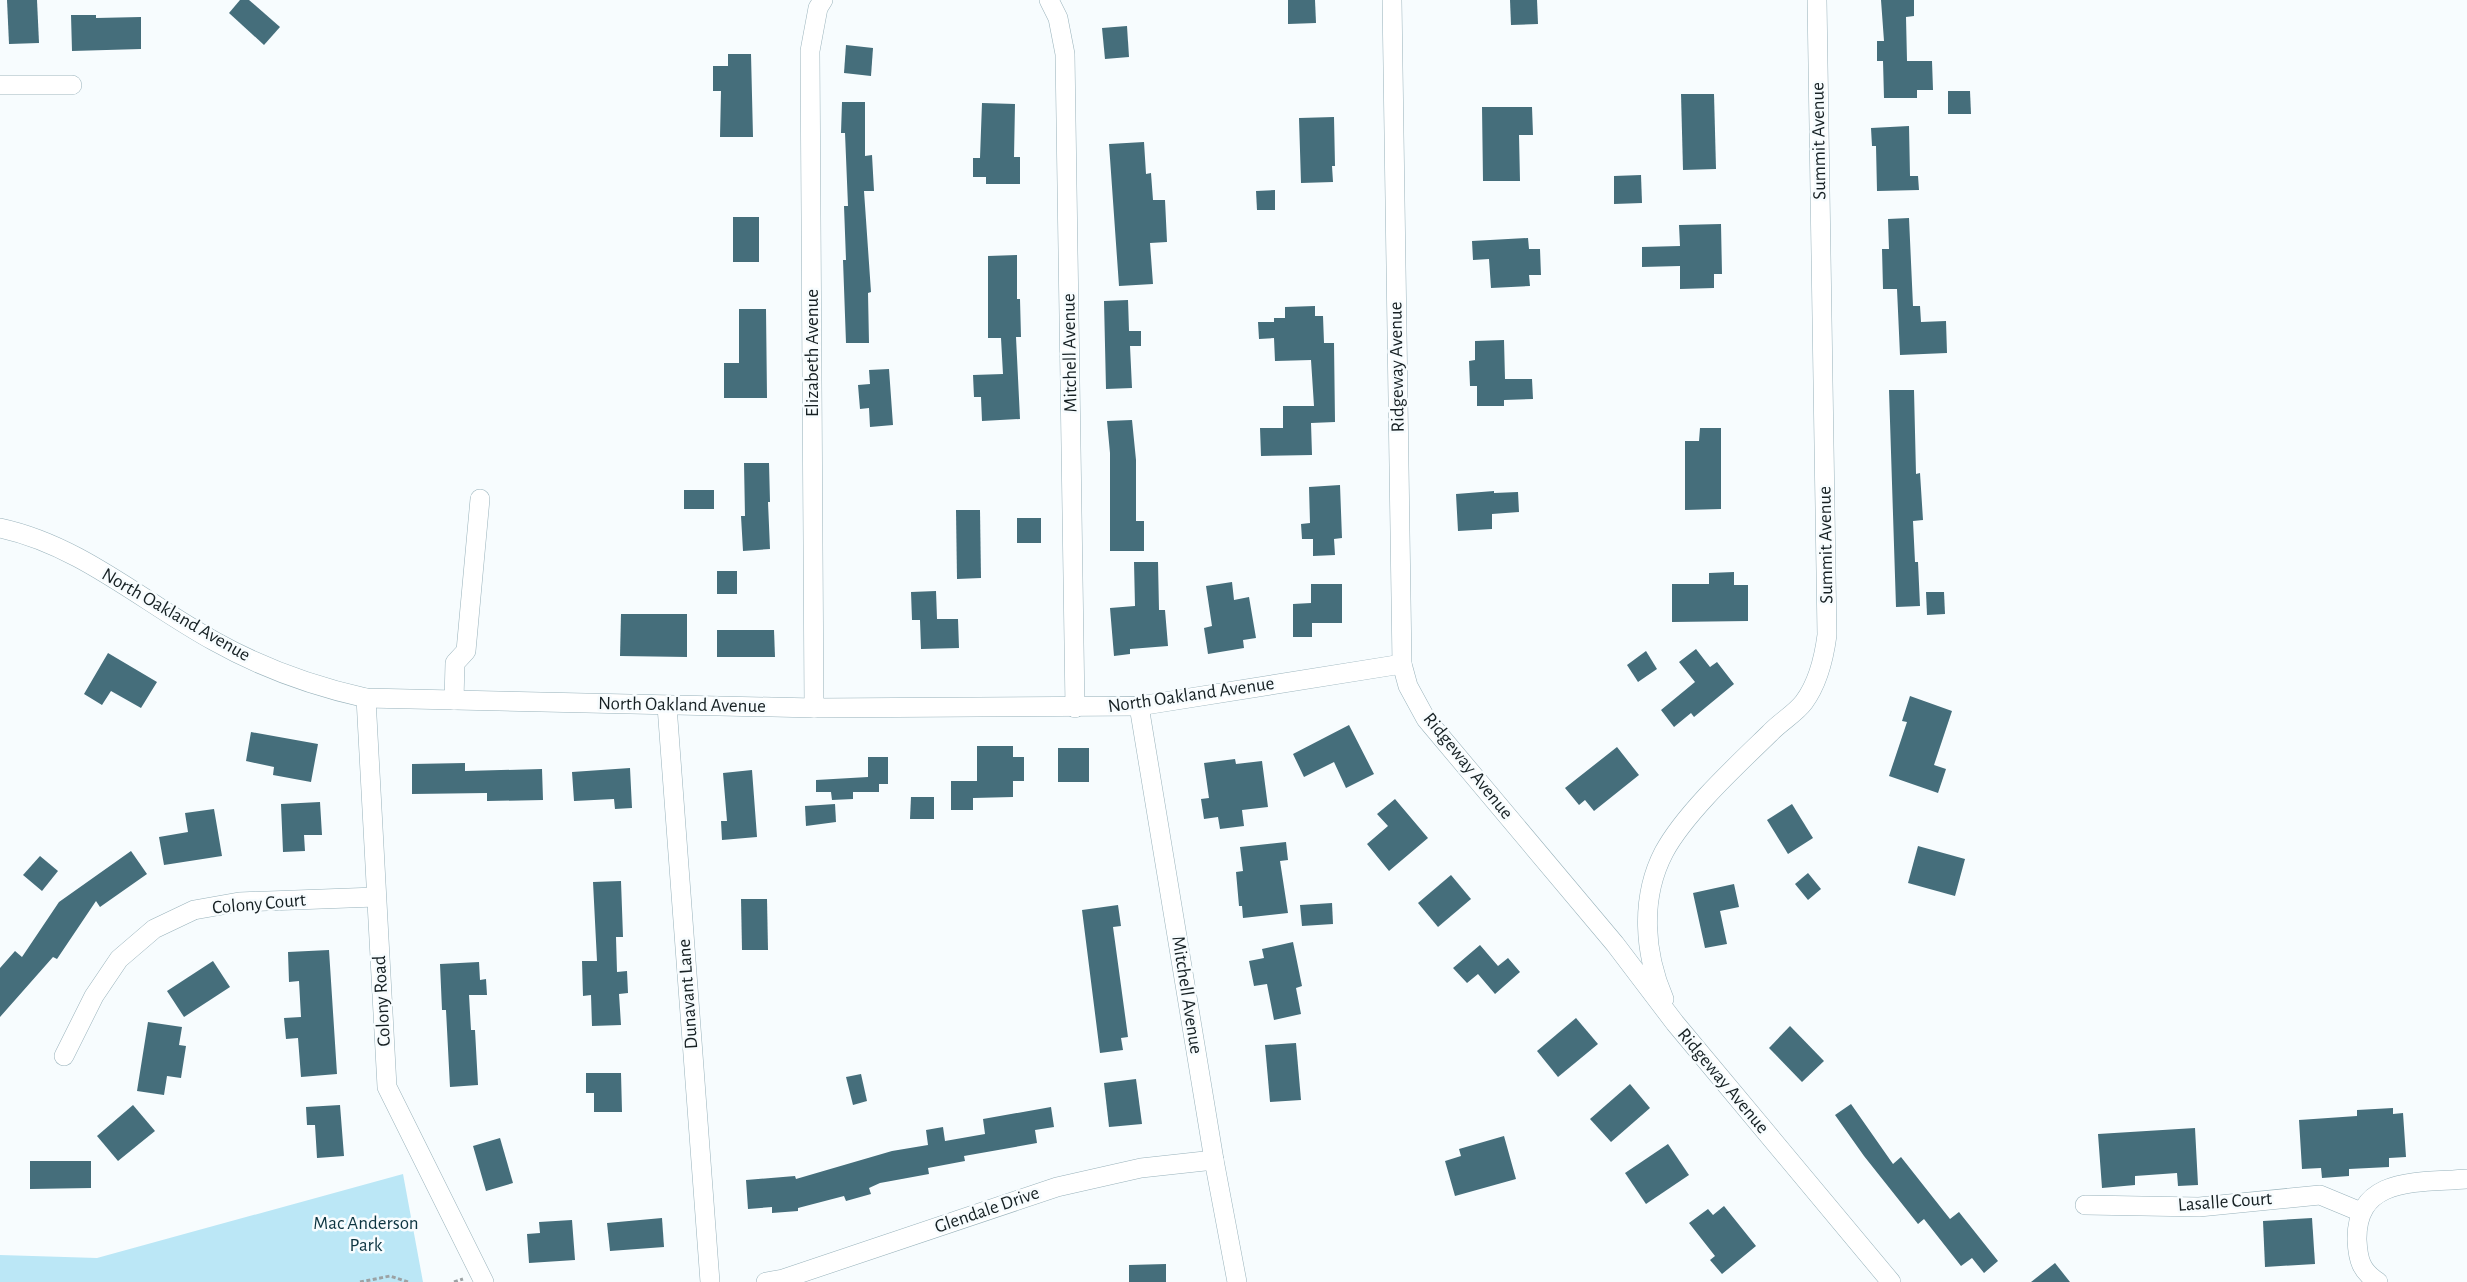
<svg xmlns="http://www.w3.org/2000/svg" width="2467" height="1282" font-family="'Alegreya Sans',sans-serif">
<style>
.green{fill:#bbe7f6}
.building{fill:#456e7b}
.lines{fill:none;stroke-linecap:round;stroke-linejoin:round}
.minor-casing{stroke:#98b2bb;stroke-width:20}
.path{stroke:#9ba2a4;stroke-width:3;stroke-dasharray:4 2.5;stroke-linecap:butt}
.minor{stroke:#fff;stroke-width:19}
.labels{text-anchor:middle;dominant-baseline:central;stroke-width:5;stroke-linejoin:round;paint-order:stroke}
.street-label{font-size:19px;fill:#162023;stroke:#f7fcfe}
.park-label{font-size:19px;fill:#0d3541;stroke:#f7fcfe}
</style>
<rect width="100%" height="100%" fill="#f7fcfe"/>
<polygon class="green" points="403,1174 423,1282 0,1282 0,1255 97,1258"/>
<g class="building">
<polygon points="7,0 37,0 39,43 9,44"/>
<polygon points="240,0 249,0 280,27 264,45 229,13"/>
<polygon points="1288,0 1315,0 1316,23 1288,24"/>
<polygon points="1510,0 1537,0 1538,24 1511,25"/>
<polygon points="1881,0 1914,0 1914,16 1906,17 1907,61 1932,61 1933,90 1917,90 1917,98 1884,98 1883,61 1877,61 1877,41 1884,41"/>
<polygon points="71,15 96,15 96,18 141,17 141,49 72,51"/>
<polygon points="1127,26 1129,57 1105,59 1102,28"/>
<polygon points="846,45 873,48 871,76 844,73"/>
<polygon points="728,54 751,54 753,137 720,137 721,91 713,91 713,66 728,66"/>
<polygon points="1948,91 1970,91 1971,114 1948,114"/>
<polygon points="1681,94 1714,94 1716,169 1683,170"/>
<polygon points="842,102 865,102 865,156 872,155 874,191 864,191 871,292 868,293 869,343 846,343 843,260 846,260 844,206 848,206 845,133 841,133"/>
<polygon points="982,103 1015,104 1014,157 1020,157 1020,184 986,184 986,177 973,177 973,158 980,158"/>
<polygon points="1482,107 1532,107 1533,135 1519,135 1520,181 1483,181"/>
<polygon points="1334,117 1335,166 1332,166 1333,182 1301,183 1299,118"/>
<polygon points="1909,126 1910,176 1918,176 1919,190 1877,191 1876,146 1872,146 1871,128"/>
<polygon points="1144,142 1146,174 1151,173 1153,200 1165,200 1167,242 1150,243 1153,284 1119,286 1109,144"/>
<polygon points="1641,175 1642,203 1614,204 1614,176"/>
<polygon points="1275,190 1275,210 1257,210 1256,191"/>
<rect x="733" y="217" width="26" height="45"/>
<polygon points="1909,218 1913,306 1920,306 1921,322 1946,321 1947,353 1900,355 1897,289 1883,289 1882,249 1889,249 1888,219"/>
<polygon points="1721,224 1722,274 1714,274 1714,288 1680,289 1680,266 1642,267 1642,247 1680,246 1679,225"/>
<polygon points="1528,238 1529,249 1540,249 1541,275 1529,275 1530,286 1491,288 1489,259 1473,260 1472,241"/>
<polygon points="1017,255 1017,299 1020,299 1021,337 1016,337 1020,419 982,421 981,397 974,397 973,375 1003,374 1001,338 988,338 988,256"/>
<polygon points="1128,300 1129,331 1141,331 1141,346 1130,346 1132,388 1106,389 1104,301"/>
<polygon points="1315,306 1315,316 1323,316 1324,343 1334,343 1335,422 1311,423 1312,455 1261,456 1260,428 1283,428 1283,406 1314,406 1311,360 1275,361 1274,338 1259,339 1258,322 1274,322 1274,318 1285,318 1285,307"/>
<polygon points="739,309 766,309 767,398 724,398 724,363 739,363"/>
<polygon points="1504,340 1505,379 1532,379 1533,399 1504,400 1504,406 1477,406 1477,386 1470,386 1469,361 1475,360 1475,341"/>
<polygon points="889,369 893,425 870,427 869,408 860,409 858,385 870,384 869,370"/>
<polygon points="1889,390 1914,390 1916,474 1920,473 1923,520 1913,521 1915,562 1918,562 1920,606 1896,607"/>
<polygon points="1132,420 1136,460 1136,521 1144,521 1144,551 1110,551 1110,453 1107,421"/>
<polygon points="1700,428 1721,428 1721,509 1685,510 1685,441 1699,441"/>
<polygon points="744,463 769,463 770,502 768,502 770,549 743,551 741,516 745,516"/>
<polygon points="1340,485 1342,538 1334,539 1335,555 1313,556 1313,539 1302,539 1301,524 1310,523 1309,487"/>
<rect x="684" y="490" width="30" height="19"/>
<polygon points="1494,491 1494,493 1518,492 1519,512 1492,514 1492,529 1458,531 1456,494"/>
<polygon points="956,510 980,510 981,578 957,579"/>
<rect x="1017" y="518" width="24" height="25"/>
<polygon points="1134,562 1158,562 1159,610 1165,610 1168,646 1130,649 1130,654 1114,656 1110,608 1135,606"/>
<rect x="717" y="571" width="20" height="23"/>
<polygon points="1734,572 1734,585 1748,585 1748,621 1672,622 1672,584 1709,584 1709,573"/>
<polygon points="1232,582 1234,600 1249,597 1256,638 1243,640 1244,648 1208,654 1204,628 1212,626 1206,586"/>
<polygon points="1311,584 1342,584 1342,623 1312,623 1312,637 1293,637 1293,604 1311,603"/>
<polygon points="936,591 937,619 958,619 959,648 921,649 920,620 912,620 911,592"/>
<polygon points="1926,592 1944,592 1945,614 1927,615"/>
<polygon points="621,614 687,614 687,657 620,656"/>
<polygon points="717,630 774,630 775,657 717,657"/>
<polygon points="1696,649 1710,667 1717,662 1734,684 1694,717 1691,713 1674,727 1661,710 1695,682 1679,662"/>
<polygon points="1646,651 1657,669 1638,682 1627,665"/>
<polygon points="108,653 157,682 141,708 111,691 102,705 84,694"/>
<polygon points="1910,696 1952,711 1934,765 1946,769 1938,793 1889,776 1907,722 1902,721"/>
<polygon points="1349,725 1374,774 1346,788 1334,762 1304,777 1293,754"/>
<polygon points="251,732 318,744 311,782 273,775 274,767 246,761"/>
<polygon points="977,746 1013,746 1013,757 1024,757 1024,781 1013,781 1013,797 973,798 973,810 951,810 951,781 977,781"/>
<polygon points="1617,747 1639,775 1594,811 1585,800 1579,805 1565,788"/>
<rect x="1058" y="748" width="31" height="34"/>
<polygon points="868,757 888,757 888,784 879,784 879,792 853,792 853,799 832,800 831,792 816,792 816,780 868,777"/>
<polygon points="1235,759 1236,764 1262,761 1268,807 1242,810 1244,826 1220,829 1218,817 1204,819 1201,799 1209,798 1204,763"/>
<polygon points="465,763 465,771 542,769 543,800 487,801 487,793 412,794 412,764"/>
<polygon points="630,768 632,808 615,809 614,799 574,801 572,772"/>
<polygon points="752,770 757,837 722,840 721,821 727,821 723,773"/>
<polygon points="911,797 934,797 934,819 910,819"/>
<polygon points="1395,799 1428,838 1389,871 1367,844 1388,826 1377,814"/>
<polygon points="320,802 322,835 304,835 305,851 283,852 281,804"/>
<polygon points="835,804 836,822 806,826 805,806"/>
<polygon points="1792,804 1813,838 1788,854 1767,820"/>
<polygon points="214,809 222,856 164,865 159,837 188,832 185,813"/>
<polygon points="1286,842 1288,860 1280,861 1288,913 1243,918 1242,906 1239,906 1236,872 1243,871 1240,847"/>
<polygon points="1918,846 1965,859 1955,896 1908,883"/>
<polygon points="131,851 147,874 100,907 96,901 57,959 53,957 0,1017 0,968 15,951 22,957 59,902"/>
<polygon points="40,856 58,871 42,891 23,875"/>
<polygon points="1808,873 1821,889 1808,900 1795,884"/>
<polygon points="1451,875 1471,899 1438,927 1418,903"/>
<polygon points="621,881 623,937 616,937 617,972 627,971 628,993 619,994 621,1025 592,1026 591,995 583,996 582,961 597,961 593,882"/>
<polygon points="1734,884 1739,907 1720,911 1727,944 1705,948 1693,893"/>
<polygon points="741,899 767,899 768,950 742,950"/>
<polygon points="1332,903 1333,924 1302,926 1300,905"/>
<polygon points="1118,905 1121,926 1113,927 1128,1037 1121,1038 1123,1050 1100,1053 1082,910"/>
<polygon points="1293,942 1302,986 1296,988 1301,1014 1274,1020 1267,984 1254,986 1249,961 1264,958 1262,949"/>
<polygon points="1480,945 1498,966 1508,958 1520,972 1495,994 1478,974 1467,983 1453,968"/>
<polygon points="329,950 337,1074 301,1077 298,1038 286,1039 284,1018 301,1017 299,981 289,982 288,952"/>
<polygon points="213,961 230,987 184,1017 167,991"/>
<polygon points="479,962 480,980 486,979 487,995 469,995 471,1030 475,1030 478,1085 450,1087 446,1010 442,1010 440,964"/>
<polygon points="1576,1018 1598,1044 1558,1077 1537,1051"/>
<polygon points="148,1022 182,1027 179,1045 186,1046 181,1078 167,1076 164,1095 137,1091"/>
<polygon points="1790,1026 1824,1061 1802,1082 1769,1048"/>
<polygon points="1296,1043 1301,1100 1270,1102 1265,1045"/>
<polygon points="586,1073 621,1073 622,1112 594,1112 594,1093 586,1093"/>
<polygon points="861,1074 867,1101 853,1105 846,1077"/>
<polygon points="1136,1079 1142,1124 1109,1127 1104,1083"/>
<polygon points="1630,1084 1650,1108 1611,1142 1590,1119"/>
<polygon points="1851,1104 1893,1164 1901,1157 1950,1219 1959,1212 1998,1261 1984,1273 1972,1258 1961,1266 1924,1219 1918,1224 1864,1156 1835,1115"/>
<polygon points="133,1105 155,1131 118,1161 97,1136"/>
<polygon points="340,1105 344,1156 317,1158 315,1125 307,1125 306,1107"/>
<polygon points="1051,1107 1054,1127 1035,1130 1037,1143 964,1156 965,1161 928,1168 929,1174 880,1183 869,1188 871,1194 846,1201 844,1196 798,1208 798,1211 772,1213 772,1207 748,1209 746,1180 795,1176 796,1179 892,1151 928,1145 926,1130 943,1127 945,1141 985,1134 983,1119"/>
<polygon points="2393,1108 2393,1114 2403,1113 2406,1157 2389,1158 2389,1167 2349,1169 2349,1176 2322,1178 2321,1168 2302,1169 2299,1120 2357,1116 2357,1110"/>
<polygon points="2195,1128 2198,1185 2178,1186 2177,1173 2135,1176 2135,1185 2102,1188 2098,1134"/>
<polygon points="1504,1136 1516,1179 1455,1196 1445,1161 1461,1156 1459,1149"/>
<polygon points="500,1138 513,1183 486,1191 473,1146"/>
<polygon points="1668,1144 1689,1175 1646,1204 1625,1173"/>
<polygon points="30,1161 91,1161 91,1188 30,1189"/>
<polygon points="1724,1206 1756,1246 1722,1274 1710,1260 1715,1256 1689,1223 1708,1209 1713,1215"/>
<polygon points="662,1218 664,1247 610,1251 607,1223"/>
<polygon points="2312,1218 2315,1264 2265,1267 2263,1221"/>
<polygon points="572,1220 575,1260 529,1263 527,1234 540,1233 539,1222"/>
<polygon points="2055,1263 2070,1282 2031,1282"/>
<polygon points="1166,1264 1166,1282 1129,1282 1129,1265"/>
</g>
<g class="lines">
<g class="minor-casing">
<g id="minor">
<polyline points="1049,0 1058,18 1065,54 1075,708"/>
<polyline points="1392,0 1402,664 1408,686 1426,719 1615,944 1675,1023 1891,1282"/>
<polyline points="0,85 72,85"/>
<path d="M0,528C80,545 143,602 214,641C262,668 312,686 366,698L814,708L1139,706L1402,664"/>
<polyline points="366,698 387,1087 484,1282"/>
<polyline points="454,700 455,663 466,651 480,499"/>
<polyline points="667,706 710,1282"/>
<polyline points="1139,706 1214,1160 1237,1282"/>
<polyline points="814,708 810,51 818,8 823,0"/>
<path d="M1664,999C1644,953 1640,898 1664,852C1685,813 1737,765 1770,733C1780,722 1795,714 1804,702C1818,683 1824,658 1827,635L1817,0"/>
<polyline points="64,1056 94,996 119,959 154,929 194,910 239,902 376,897"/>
<polyline points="2085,1205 2199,1207 2320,1195 2361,1212"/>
<polyline points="766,1282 783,1279 1057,1187 1141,1168 1214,1160"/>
<path d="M2378,1282C2361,1271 2358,1260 2357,1240C2356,1175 2420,1183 2467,1179"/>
</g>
</g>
<g class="path">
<polyline points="360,1282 390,1276 408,1282"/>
<polyline points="454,1282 463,1279"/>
</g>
<use href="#minor" class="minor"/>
</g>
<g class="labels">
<g class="street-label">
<text transform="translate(1819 141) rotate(-91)">Summit Avenue</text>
<text transform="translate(812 353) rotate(-90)">Elizabeth Avenue</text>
<text transform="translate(1070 353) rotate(-91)">Mitchell Avenue</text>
<text transform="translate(1397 367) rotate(-91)">Ridgeway Avenue</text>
<text transform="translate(1826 545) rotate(-91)">Summit Avenue</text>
<text transform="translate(176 615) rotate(30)">North Oakland Avenue</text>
<text transform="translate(1191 695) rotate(-8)">North Oakland Avenue</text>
<text transform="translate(682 705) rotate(1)">North Oakland Avenue</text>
<text transform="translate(1468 766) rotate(51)">Ridgeway Avenue</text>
<text transform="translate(259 904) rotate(-5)">Colony Court</text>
<text transform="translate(688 994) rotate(-94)">Dunavant Lane</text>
<text transform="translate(1187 995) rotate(81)">Mitchell Avenue</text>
<text transform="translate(382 1001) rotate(-93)">Colony Road</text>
<text transform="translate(1723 1081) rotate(50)">Ridgeway Avenue</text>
<text transform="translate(2225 1202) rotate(-4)">Lasalle Court</text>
<text transform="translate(987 1210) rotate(-19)">Glendale Drive</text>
</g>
<g class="park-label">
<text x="366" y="1223">Mac Anderson<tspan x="366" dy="22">Park</tspan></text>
</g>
</g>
</svg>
